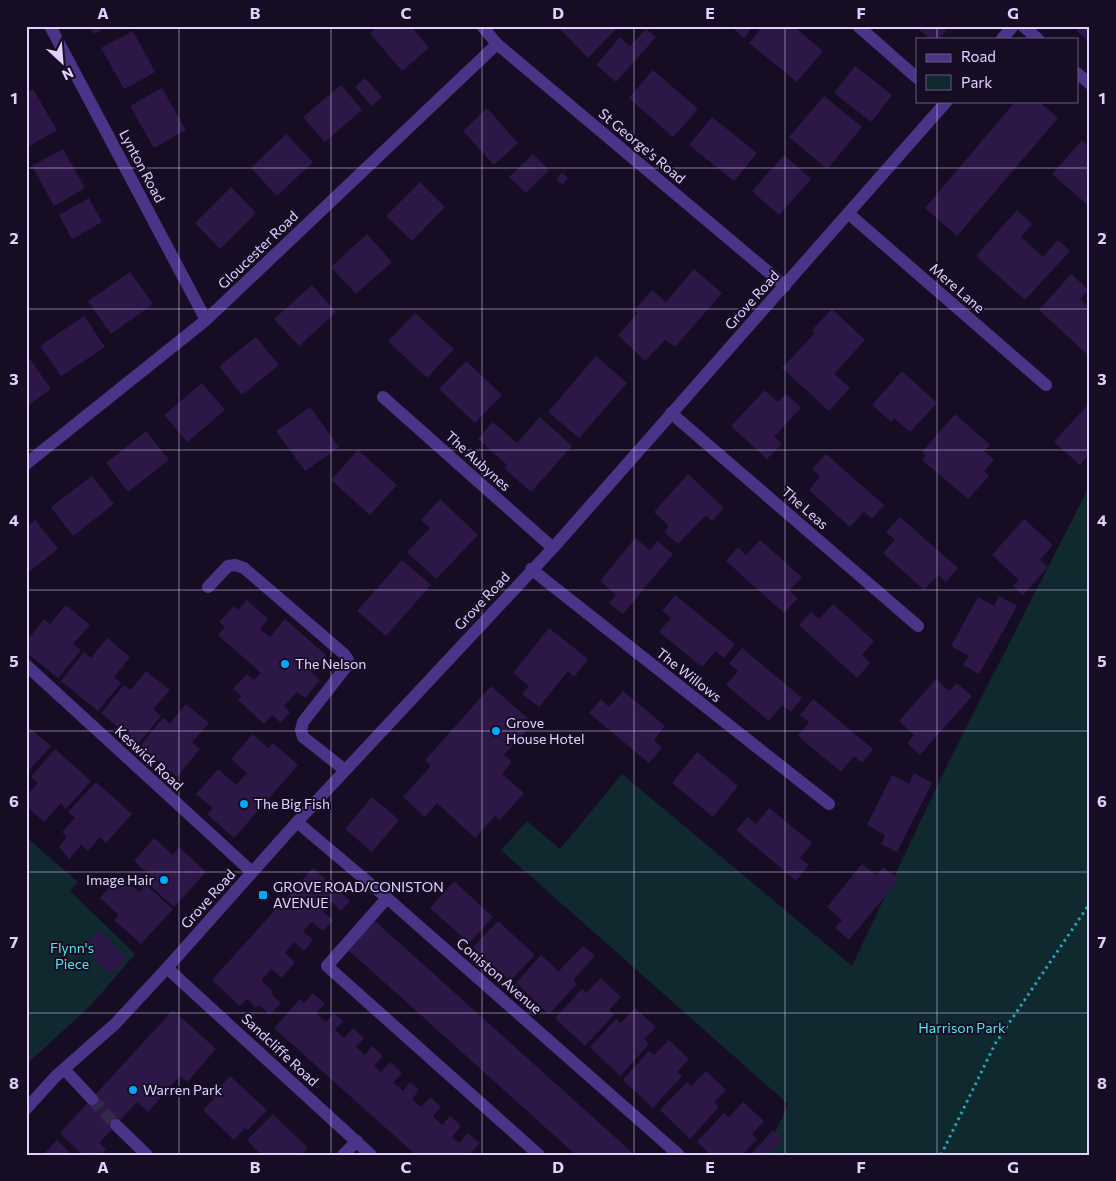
<svg xmlns="http://www.w3.org/2000/svg" width="1116" height="1181" font-family="Commissioner,sans-serif">
	<style>
		.green { fill: #0f292f }
		.building { fill: #2c1747 }
		.lines { fill: none; stroke-linecap: round; stroke-linejoin: round }
		.minor-tunnel { stroke: #342a46; stroke-width: 12; stroke-dasharray: 12 6; stroke-linecap: butt }
		.path { stroke: #25a5be; stroke-width: 3; stroke-dasharray: 2.5 4; stroke-linecap: butt }
		.minor { stroke: #4a3488; stroke-width: 12 }
		.grid { fill: none; stroke: #e0d1ff; stroke-width: 1; stroke-opacity: 0.55 }
		.poi-dot { fill: #00a9fc; stroke: #160d25; stroke-width: 2 }
		.labels { text-anchor: middle; stroke-width: 4; stroke-linejoin: round; paint-order: stroke }
		.street-label { font-size: 14px; fill: #e0d1ff; stroke: #160d25 }
		.poi-label { font-size: 14px; fill: #e0d1ff; stroke: #160d25; text-anchor: start }
		.park-label { font-size: 14px; fill: #53e8e5; stroke: #160d25 }
		.neatline { fill: none; stroke: #e0d1ff; stroke-width: 2 }
		.grid-label { font-size: 16px; text-anchor: middle; font-weight: bold; fill: #e0d1ff }
	</style>
	<rect width="100%" height="100%" fill="#160d25"/>
	<path class="green" d="M1090 485V1155H765L788 1104 501 850 527 821 560 849 622 774 852 966 949 761Z
		M26 837 78 882 70 891 135 954 91 1005 26 1065Z"/>
	<path class="building" d="M90 26H107L94 34Z
		M378 26H411L429 48 402 71 370 33Z
		M557 26H614L616 29 588 58Z
		M730 26H753L744 38Z
		M763 26H793L823 51 797 82 749 43Z
		M915 26H950L939 39H930Z
		M1081 26H1090V43L1077 31Z
		M646 29 656 37 616 82 596 65 620 37 630 46Z
		M133 31 155 72 124 89 101 48Z
		M855 66 892 95 871 122 834 93Z
		M653 70 698 109 673 137 629 98Z
		M365 78 382 97 372 106 355 87Z
		M341 85 362 110 325 142 303 117Z
		M162 88 186 130 154 148 130 106Z
		M33 89 57 130 26 148V93Z
		M824 96 862 127 827 169 789 137Z
		M1016 101H1038L1058 118 957 236 925 208Z
		M487 108 518 143 494 165 463 131Z
		M712 117 757 153 734 181 689 145Z
		M286 134 313 162 277 196 251 168Z
		M1082 140 1090 147V207L1052 174Z
		M63 149 85 188 54 206 32 166Z
		M533 154 549 170 526 193 509 177Z
		M784 155 811 179 779 215 752 191Z
		M562 172 568 178 562 185 556 179Z
		M420 182 445 207 412 241 386 216Z
		M231 187 256 213 220 249 195 223Z
		M89 198 102 222 72 239 59 215Z
		M1017 210 1032 224 1021 237 1043 257 1058 240 1070 251 1025 300 976 256Z
		M367 234 392 262 356 294 331 267Z
		M694 269 722 293 675 347 665 340 645 361 618 335 638 313 634 311 652 290 666 302Z
		M130 272 153 304 111 334 88 301Z
		M1071 274 1089 290 1080 299 1090 308V357L1039 310Z
		M312 285 336 312 299 346 274 319Z
		M832 309 865 340 834 374 850 388 829 411 782 368 815 333 812 330Z
		M415 313 454 349 427 378 388 341Z
		M84 316 105 347 61 376 40 346Z
		M256 337 279 365 242 395 219 366Z
		M596 356 627 383 579 438 548 412Z
		M29 358 51 389 26 407V360Z
		M466 361 502 395 475 423 439 389Z
		M902 371 937 403 910 432 894 418 891 422 872 405Z
		M202 383 225 410 187 442 164 415Z
		M765 390 778 402 786 394 801 408 774 437 782 444 767 459 731 426Z
		M1090 402V454L1080 465 1054 442Z
		M310 407 339 447 305 471 276 431Z
		M955 414 990 445 984 451 994 460 984 471 989 476 968 499 922 460 926 455 922 452Z
		M540 417 572 446 531 492 504 468 507 465 478 439 493 422 517 443Z
		M146 431 169 460 128 492 106 463Z
		M358 450 397 485 370 515 331 480Z
		M826 454 884 505 872 519 864 512 850 527 809 490 820 476 812 469Z
		M688 474 724 508 712 521 706 515 678 544 664 532 669 526 654 512Z
		M92 476 114 504 73 536 51 507Z
		M440 499 478 535 436 579 407 552 430 528 421 520Z
		M900 517 958 568 946 582 938 575 924 590 883 553 895 540 886 532Z
		M1024 519 1053 545 1040 560 1048 567 1023 595 1013 586 1019 580 992 555Z
		M35 520 58 549 26 574V528Z
		M635 538 650 550 657 541 673 554 623 614 609 603 616 595 600 581Z
		M760 540 802 577 789 591 798 598 784 613 726 561 738 547 746 555Z
		M402 560 431 585 386 636 357 611Z
		M675 595 735 644 724 658 716 651 702 667 659 632 671 618 662 611Z
		M999 596 1017 606 979 674 963 665 969 656 951 646 978 597 994 606Z
		M247 600 268 619 260 629 270 637 285 619 326 655 311 672 320 680 305 698 297 692 284 706 290 712 281 723 272 715 264 724 238 700 241 696 233 689 247 674 254 680 261 673 218 635 225 627 219 622 234 606 238 610Z
		M833 604 874 641 862 655 870 663 857 678 799 625 811 612 819 619Z
		M66 605 90 625 73 644 81 650 58 678 26 652V642L44 619 50 624Z
		M549 628 588 659 574 677 568 671 539 707 522 694 529 686 513 673Z
		M107 638 130 657 114 677 121 683 98 711 61 681 84 652 91 658Z
		M742 648 802 698 791 712 782 705 769 721 726 685 738 671 729 664Z
		M146 671 170 690 153 709 161 716 138 744 101 713 124 685 131 690Z
		M936 679 949 691 957 683 972 696 920 755 907 743 914 735 899 721Z
		M491 686 533 723 504 755 512 762 502 774 524 793 500 820 495 816 475 838 437 803 425 817 403 797 431 766 425 760Z
		M623 691 665 726 654 740 662 748 649 763 589 713 601 699 609 707Z
		M813 699 873 749 862 763 854 756 841 772 798 736 809 722 800 715Z
		M186 704 209 723 192 742 200 749 177 777 140 746 163 718 170 723Z
		M26 725 51 746 26 774Z
		M253 734 268 748 273 743 298 765 234 838 207 814 213 808 196 794 218 769 236 785 247 773 231 759Z
		M55 749 91 781 66 809 61 803 44 822 26 806V796L38 783 31 777Z
		M697 752 738 786 713 817 672 783Z
		M914 773 932 783 897 852 881 844 885 835 867 825 892 775 909 784Z
		M96 782 132 814 106 843 100 837 88 851 81 845 69 859 59 847 67 837 62 832 75 818 68 812Z
		M372 797 399 820 372 852 345 829Z
		M769 808 812 843 800 858 809 865 796 881 736 830 748 817 756 824Z
		M154 838 173 855 179 847 206 872 174 907 147 883 152 877 134 861Z
		M862 864 876 875 883 867 899 879 849 940 835 928 842 920 827 907Z
		M313 868 350 901 341 911 332 902 323 912 333 920 323 931 312 922 303 931 313 940 304 951 294 942 285 953 295 962 282 978 271 969 261 980 273 992 271 994 281 1003 270 1015 259 1005 256 1008 247 999 240 1006 212 980Z
		M120 876 139 892 146 885 173 909 141 944 114 920 119 915 100 898Z
		M454 881 493 917 469 943 430 908Z
		M375 921 635 1155H576L403 999 348 950Z
		M498 921 535 955 510 981 473 947Z
		M100 930 127 958 111 975 83 948Z
		M583 946 595 956 573 980 577 984 549 1014 516 983 541 955 559 971Z
		M601 978 621 997 609 1010 614 1015 585 1046 555 1018 582 989 586 993Z
		M313 993 325 1004 316 1013 326 1022 334 1013 343 1021 335 1030 344 1038 353 1028 364 1038 356 1047 365 1055 372 1046 383 1056 374 1066 377 1068 381 1072 390 1062 402 1073 393 1083 398 1086 403 1091 410 1082 419 1090 412 1099 421 1107 430 1097 441 1107 433 1116 442 1125 450 1116 461 1126 452 1137 454 1139 459 1143 468 1133 480 1143 471 1153 473 1155H416L274 1028 300 999 304 1003Z
		M635 1008 656 1027 644 1039 649 1044 620 1076 590 1047 616 1019 621 1023Z
		M173 1010 216 1049 187 1082 180 1076 148 1112 137 1102 99 1143 106 1149 101 1155H83L60 1133Z
		M669 1040 689 1059 677 1072 682 1076 653 1108 623 1080 649 1051 654 1055Z
		M706 1071 726 1090 714 1102 719 1107 690 1139 660 1110 687 1082 691 1086Z
		M230 1076 267 1110 248 1130 245 1128 234 1140 203 1110 214 1099 211 1096Z
		M743 1102 764 1121 752 1134 757 1139 742 1155H711L697 1142 724 1113 729 1117Z
		M273 1114 308 1148 301 1155H261L247 1140Z
		M773 1130 783 1140 771 1152 774 1155H750Z
		M57 1140 72 1155H43Z"/>
	<g class="lines">
		<path class="minor-tunnel" d="M92 1099 116 1125"/>
		<path class="path" d="M941 1155 995 1044 1090 903"/>
		<path class="minor" d="M50 26 206 320
			M482 26 497 44 785 286
			M858 26 917 78
			M1023 26 1038 39
			M1002 39 1013 26
			M1077 73 1090 84
			M849 214 1046 385
			M383 397 553 548
			M671 413 918 626
			M26 464 206 320 497 44
			M531 569 829 804
			M208 587 228 566 235 565 244 568 344 654 348 660 346 667 303 722 301 730 303 737 345 770
			M26 665 252 872
			M297 822 387 898 679 1155
			M387 898 327 966 539 1155
			M167 968 371 1155
			M64 1069 92 1099
			M26 1109 56 1076 115 1024 167 968 297 822 553 548 947 101
			M116 1125 147 1155
			M343 1155 357 1141"/>
	</g>
	<path class="grid" d="M179 26V1155M331 26V1155M482 26V1155M634 26V1155M785 26V1155M937 26V39M937 101V1155M26 168H1090M26 309H1090M26 450H1090M26 590H1090M26 731H1090M26 872H1090M26 1013H1090"/>
	<g class="poi-dot">
		<circle cx="285" cy="664" r="5"/>
		<circle cx="496" cy="731" r="5"/>
		<circle cx="244" cy="804" r="5"/>
		<circle cx="164" cy="880" r="5"/>
		<rect x="258" y="890" width="10" height="10" rx="2.5"/>
		<circle cx="133" cy="1090" r="5"/>
	</g>
	<g class="labels">
		<g class="street-label">
			<text transform="translate(642 146) rotate(40)" y="5">St George's Road</text>
			<text transform="translate(142 166) rotate(62)" y="5">Lynton Road</text>
			<text transform="translate(258 250) rotate(-44)" y="5">Gloucester Road</text>
			<text transform="translate(957 288) rotate(41)" y="5">Mere Lane</text>
			<text transform="translate(752 300) rotate(-48)" y="5">Grove Road</text>
			<text transform="translate(478 461) rotate(42)" y="5">The Aubynes</text>
			<text transform="translate(805 508) rotate(41)" y="5">The Leas</text>
			<text transform="translate(482 601) rotate(-47)" y="5">Grove Road</text>
			<text transform="translate(689 675) rotate(38)" y="5">The Willows</text>
			<text transform="translate(149 758) rotate(43)" y="5">Keswick Road</text>
			<text transform="translate(208 899) rotate(-48)" y="5">Grove Road</text>
			<text transform="translate(499 976) rotate(41)" y="5">Coniston Avenue</text>
			<text transform="translate(280 1050) rotate(43)" y="5">Sandcliffe Road</text>
		</g>
		<g class="poi-label">
			<text x="295" y="669">The Nelson</text>
			<text x="506" y="728">Grove<tspan x="506" dy="16">House Hotel</tspan></text>
			<text x="254" y="809">The Big Fish</text>
			<text x="154" y="885" text-anchor="end">Image Hair</text>
			<text x="273" y="892">GROVE ROAD/CONISTON<tspan x="273" dy="16">AVENUE</tspan></text>
			<text x="143" y="1095">Warren Park</text>
		</g>
		<g class="park-label">
			<text x="72" y="953">Flynn's<tspan x="72" dy="16">Piece</tspan></text>
			<text x="962" y="1033">Harrison Park</text>
		</g>
	</g>
	<rect width="1116" height="1181" fill="none" stroke="#160d25" stroke-width="55"/>
	<rect x="916" y="38" width="162" height="65" fill="#160d25" stroke="#675b7c"/>
	<rect x="926" y="54" width="25" height="8" fill="#4a3488" stroke="#675b7c"/>
	<text x="961" y="62" font-size="15" fill="#e0d1ff">Road</text>
	<rect x="926" y="75" width="25" height="15" fill="#0f292f" stroke="#675b7c"/>
	<text x="961" y="88" font-size="15" fill="#e0d1ff">Park</text>
	<g transform="translate(62 62) rotate(154)" stroke="#160d25" stroke-width="4" paint-order="stroke">
	<path d="M0-4L9 19L0 12L-9 19Z" fill="#e0d1ff"/>
	<text y="-8" font-size="14" font-weight="bold" text-anchor="middle" fill="#e0d1ff">N</text>
	</g>
	<rect x="28" y="28" width="1060" height="1126" class="neatline"/>
	<g class="grid-label">
		<text x="103" y="19">A</text>
		<text x="255" y="19">B</text>
		<text x="406" y="19">C</text>
		<text x="558" y="19">D</text>
		<text x="710" y="19">E</text>
		<text x="861" y="19">F</text>
		<text x="1013" y="19">G</text>
		<text x="14" y="104">1</text>
		<text x="1102" y="104">1</text>
		<text x="14" y="244">2</text>
		<text x="1102" y="244">2</text>
		<text x="14" y="385">3</text>
		<text x="1102" y="385">3</text>
		<text x="14" y="526">4</text>
		<text x="1102" y="526">4</text>
		<text x="14" y="667">5</text>
		<text x="1102" y="667">5</text>
		<text x="14" y="807">6</text>
		<text x="1102" y="807">6</text>
		<text x="14" y="948">7</text>
		<text x="1102" y="948">7</text>
		<text x="14" y="1089">8</text>
		<text x="1102" y="1089">8</text>
		<text x="103" y="1173">A</text>
		<text x="255" y="1173">B</text>
		<text x="406" y="1173">C</text>
		<text x="558" y="1173">D</text>
		<text x="710" y="1173">E</text>
		<text x="861" y="1173">F</text>
		<text x="1013" y="1173">G</text>
	</g>
</svg>
